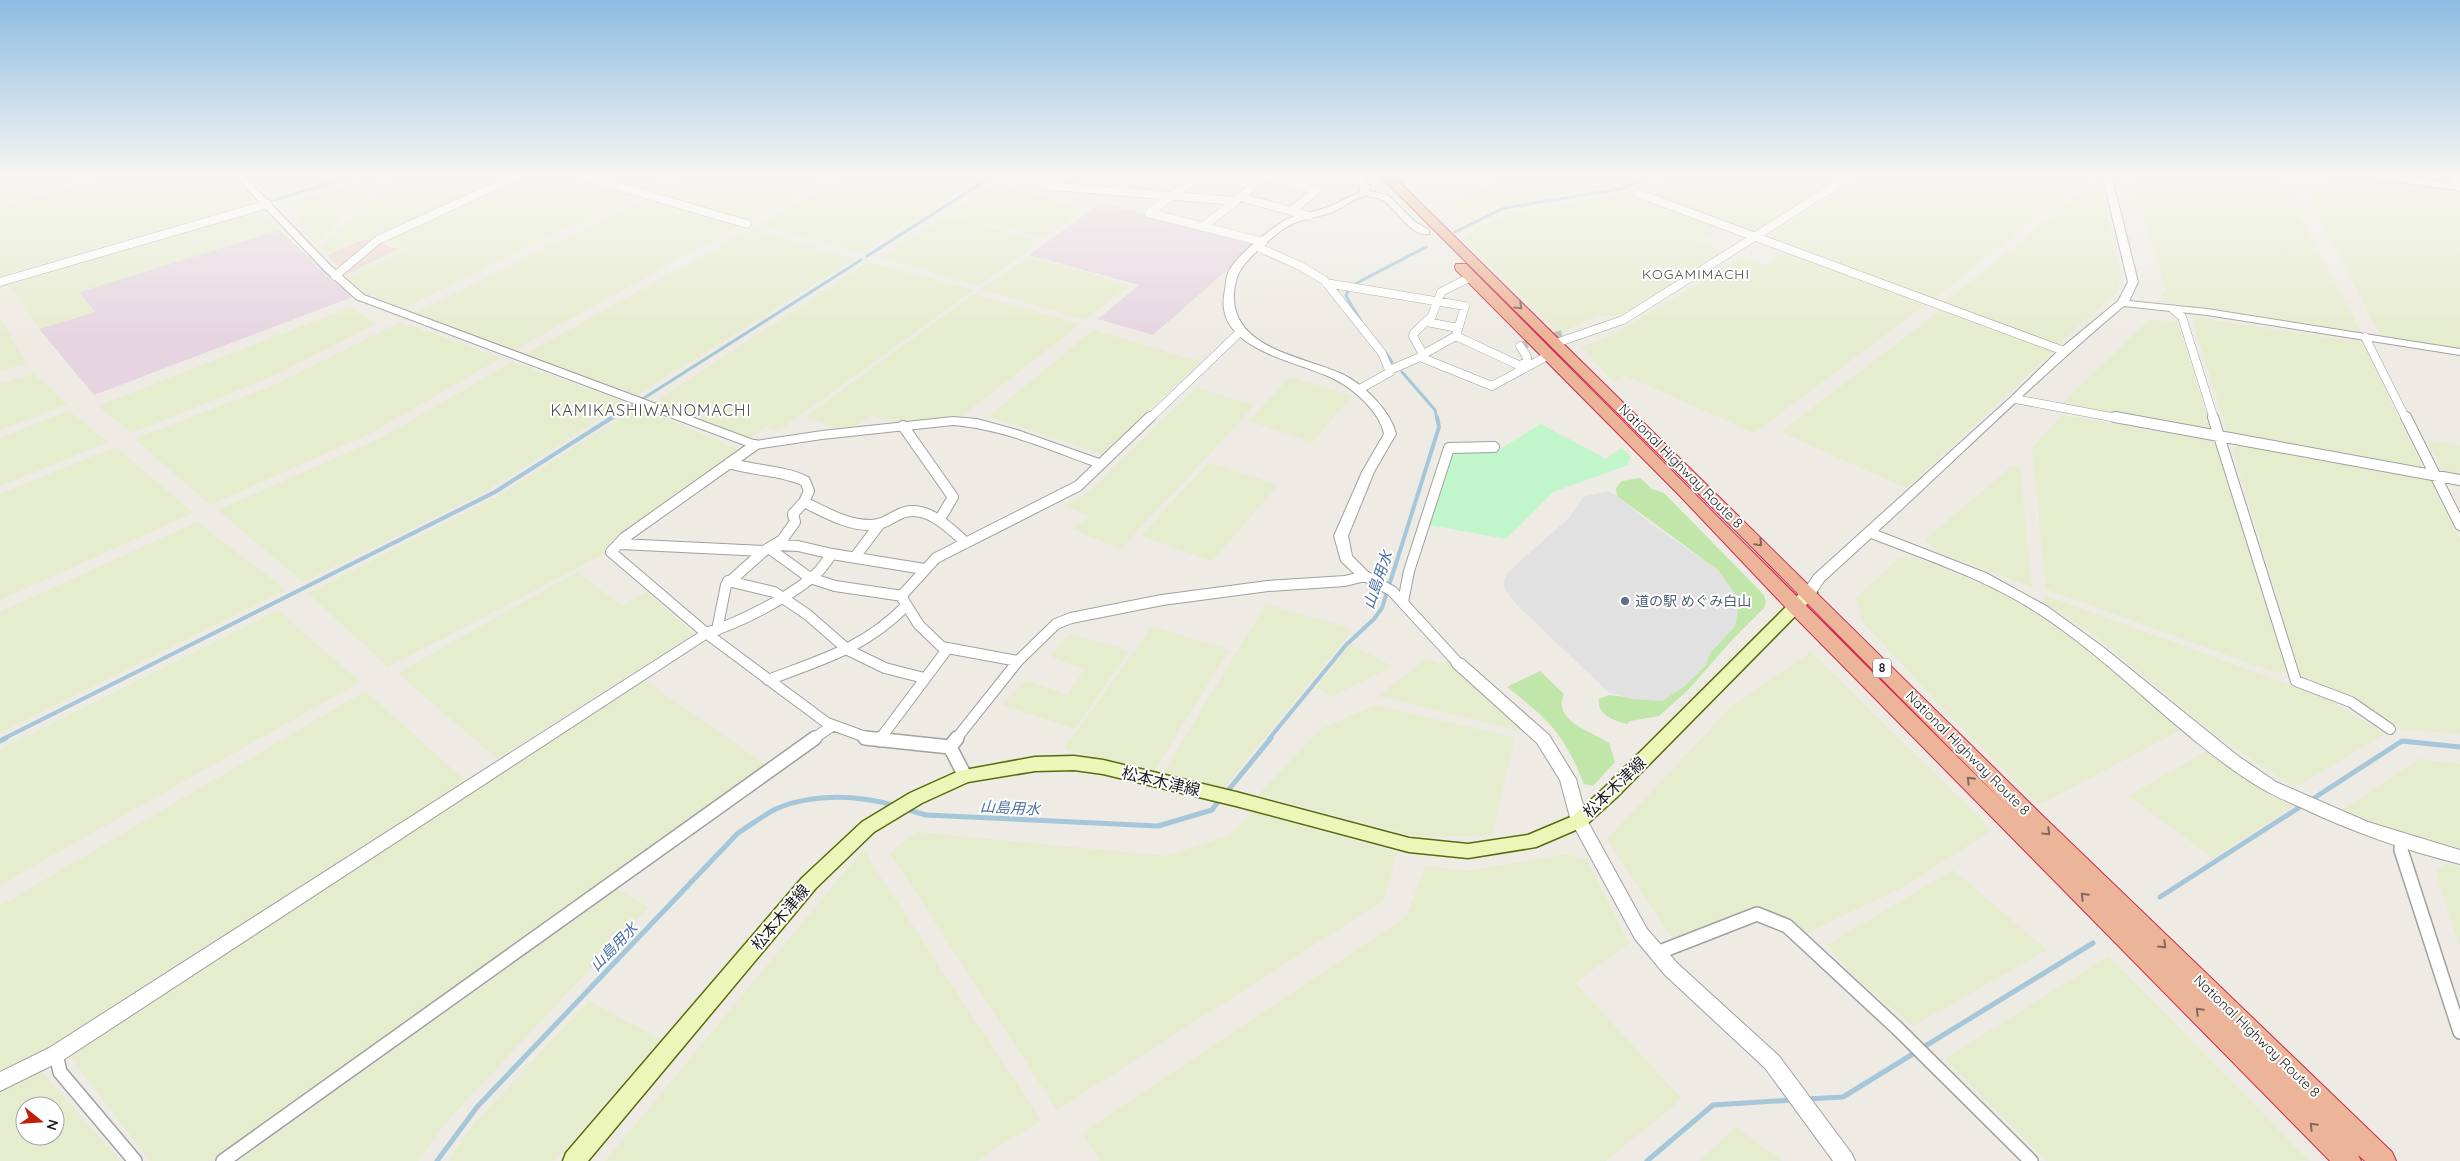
<svg xmlns="http://www.w3.org/2000/svg" width="2460" height="1161" font-family="Quicksand,'Noto Sans JP',sans-serif">
	<style>
		.commercial { fill: #eed7d2 }
		.industrial { fill: #e6d5e1 }
		.farmland { fill: #e6ecce; fill-rule: evenodd }
		.grass { fill: #c0e6aa }
		.park { fill: #c1f6cb }
		.parking { fill: #e1e1e1 }
		.lines { fill: none; stroke-linecap: round; stroke-linejoin: round }
		.stream-far2 { stroke: #a5c7d9; stroke-width: 3 }
		.stream-far1 { stroke: #a5c7d9; stroke-width: 4 }
		.stream { stroke: #a5c7d9; stroke-width: 5 }
		.minor-tunnel { stroke: #c3c2bb; stroke-width: 8; stroke-dasharray: 8 4; stroke-linecap: butt }
		.minor-far2-casing { stroke: #a1a1a1; stroke-width: 9 }
		.minor-far1-casing { stroke: #a1a1a1; stroke-width: 12 }
		.minor-casing { stroke: #a1a1a1; stroke-width: 16 }
		.tertiary-casing { stroke: #a1a1a1; stroke-width: 2 }
		.secondary-casing { stroke: #576d0a; stroke-width: 3 }
		.trunk-casing { stroke: #cf2c50; stroke-width: 2 }
		.minor-far2 { stroke: #fff; stroke-width: 8 }
		.minor-far1 { stroke: #fff; stroke-width: 10 }
		.minor { stroke: #fff; stroke-width: 13 }
		.tertiary { fill: #fff; fill-rule: evenodd }
		.secondary { fill: #ebf6b8; fill-rule: evenodd }
		.trunk { fill: #ecb498; fill-rule: evenodd }
		.oneway { stroke: #84685a }
		.service-dot { fill: #5c6f8a; stroke: #fff; stroke-width: 2 }
		.labels { text-anchor: middle; stroke-width: 4; stroke-linejoin: round; paint-order: stroke }
		.shield { fill: #fff; stroke: #616161; stroke-width: 1 }
		.shield-label { font-size: 12px; font-weight: bold; fill: #1d1d1d }
		.far-quarter-label { font-size: 14px; letter-spacing: 1px; fill: #505050; stroke: #fff }
		.street-label { font-size: 14px; fill: #1d1d1d; stroke: #fff }
		.service-label { font-size: 14px; fill: #4e5e75; stroke: #fff; text-anchor: start }
		.water-label { font-size: 15px; font-style: italic; fill: #4e70a7; stroke: #fff }
		.quarter-label { font-size: 16px; letter-spacing: 1px; fill: #505050; stroke: #fff }
		.near-street-label { font-size: 16px; fill: #1d1d1d; stroke: #fff }
	</style>
	<rect width="100%" height="100%" fill="#edebe3"/>
	<path class="commercial" d="M365 239 398 249 347 274 327 255Z"/>
	<path class="industrial" d="M1101 203 1258 243 1153 335 1098 319 1139 285 1029 255Z
		M279 230 352 297 94 395 39 329 94 312 79 292Z"/>
	<path class="farmland" d="M0 174H102L0 202Z
		M118 174H226L256 201 0 276V206Z
		M245 174H349L271 198Z
		M399 174H513L370 238 365 237 326 254 323 247Z
		M527 174H562L633 195 405 308 362 292 346 278 407 248 384 240Z
		M586 174H674L641 191Z
		M692 174H831L746 221 653 194Z
		M852 174H988L861 253 759 225Z
		M1508 174H1642L1631 181 1493 207 1472 216 1457 205Z
		M1676 174H1846L1754 233 1646 194Z
		M1869 174H2089L2087 182 2070 191 1934 299 1766 238Z
		M2131 174H2278L2361 332 2158 301 2166 289Z
		M2339 174 2460 191V349L2388 337 2379 333 2311 201 2318 186Z
		M2385 174H2446L2455 184Z
		M374 178 375 183 316 244 288 208 297 200Z
		M2093 179 2100 181 2121 272 2117 293 2056 346 1943 304 2092 183Z
		M995 184 1084 209 1044 238 948 213Z
		M1629 192 1721 228 1699 241 1725 252 1621 316H1597L1559 333 1463 240 1474 229 1510 213Z
		M647 198 738 226 515 350 413 314Z
		M261 209 279 230 79 292 95 312 39 329 9 285Z
		M946 216 1041 241 979 286 881 257Z
		M750 229 855 259 637 395 524 355Z
		M1786 251 1926 304 1754 433 1625 375 1614 382 1581 347 1610 337 1741 257 1764 265Z
		M1030 256 1130 285 1085 320 981 289Z
		M868 262 974 290 778 431 766 427 749 439 655 402Z
		M974 294 1080 324 962 416 900 424 872 415 848 431 805 417Z
		M350 307 376 324 273 376 132 433 98 406Z
		M1941 310 2054 351 1906 488 1781 432Z
		M2195 317 2363 343 2424 470 2238 438 2228 432 2193 322Z
		M0 318 26 363 0 371Z
		M2149 320 2177 321 2212 430 2061 405Z
		M400 322 501 358 369 434 210 505 135 439 272 386Z
		M1093 330 1201 362 1102 454 989 416Z
		M512 362 626 402 485 492 303 582 218 510 381 438Z
		M34 374 67 404 0 430V384Z
		M1290 377 1352 396 1312 442 1249 421Z
		M1196 388 1255 405 1121 549 1072 529 1090 516 1063 506 1087 493Z
		M637 407 742 451 602 555 388 667 308 593 497 497Z
		M69 411 108 442 0 486V438Z
		M2062 415 2209 440 2217 444 2287 671 2274 672 2046 589 2032 448Z
		M2427 440 2460 446V477L2445 475Z
		M2239 445 2431 481 2460 539V734L2403 729 2354 698 2301 675 2232 448Z
		M116 447 193 513 0 600V494Z
		M1209 463 1278 485 1212 561 1140 536Z
		M2012 466 2020 468 2032 587 1938 552 1925 540Z
		M197 522 286 590 0 733V612Z
		M1914 558 1997 590 2084 645 2181 730 2039 805 1938 703 1863 622 1856 598 1898 559Z
		M577 572 622 606 646 592 694 634 497 759 398 673Z
		M2044 595 2328 699 2384 734 2294 788 2216 735 2097 637 2045 603Z
		M1266 604 1353 629 1223 789 1163 773Z
		M278 610 360 682 0 885V749Z
		M1152 626 1229 650 1154 771 1064 749Z
		M1070 634 1129 651 1075 729 1002 705 1027 680 1067 695 1084 670 1050 656Z
		M1350 644 1392 666 1332 697 1316 688Z
		M1811 652 1992 830 1905 886 1807 933 1763 906 1675 942 1607 839 1731 707Z
		M1426 659 1442 665 1448 659 1523 732 1378 696Z
		M643 679 766 765 213 1161H150L69 1055Z
		M365 691 467 782 84 1029 0 1071V906Z
		M1375 705 1515 738 1492 835 1419 837 1258 795 1321 729Z
		M2210 749 2270 794 2293 806 2213 858 2128 796Z
		M2419 759 2460 764V849L2402 835 2339 812Z
		M1253 812 1397 853 1384 900 1057 1110 890 853 916 832 1166 856 1230 835Z
		M863 850 1041 1120 977 1161H605Z
		M1566 854 1587 860 1629 943 1575 983 1682 1099 1606 1161H1100L1082 1133 1406 917 1426 866 1468 871Z
		M2445 863 2460 867V947L2436 873Z
		M1953 870 2047 950 1913 1026 1858 980 1827 945Z
		M618 889 648 907 450 1118 417 1161H239Z
		M2109 956 2309 1161H2047L1945 1059Z
		M589 1001 660 1039 555 1161H448L476 1121Z
		M41 1071 121 1161H0V1091ZM25 1106H55V1136H25Z
		M1736 1127 1782 1161H1699Z"/>
	<path class="grass" d="M1640 478 1652 489 1664 493 1764 595 1766 602 1764 608 1731 641 1689 689 1659 716 1630 721 1627 724C1614 721 1596 714 1599 699L1609 695 1662 701 1706 665 1710 653 1735 626 1718 570 1617 496 1616 488 1622 481Z
		M1540 671 1564 694C1552 721 1591 731 1609 743L1615 762 1593 786 1584 784C1564 734 1548 719 1507 687Z"/>
	<path class="park" d="M1541 424 1606 459 1621 448 1630 456 1628 465 1553 492 1506 539 1429 525 1451 453 1500 449Z"/>
	<path class="parking" d="M1608 491 1617 496 1651 524 1718 570 1736 595 1738 611 1735 626 1710 653 1706 665 1685 686 1662 701 1633 699 1608 692 1518 606 1505 590 1504 581 1508 572 1569 518 1583 497Z"/>
	<g class="lines">
		<path class="stream-far2" d="M274 200 360 174
			M1455 232 1504 208 1620 189 1655 174
			M867 256 996 174
			M1353 285 1426 247
			M1348 290 1346 296 1362 323
			M1385 352 1392 362
			M1402 372 1435 410 1437 419
			M611 419 861 260"/>
		<path class="stream-far1" d="M3 739 495 492 613 417
			M1269 739 1346 645 1374 619 1382 608 1439 427 1437 417"/>
		<path class="stream" d="M0 741 6 738
			M1226 793 1271 738
			M2311 800 2402 741 2460 747
			M905 809 926 815 1158 826 1212 810 1221 798
			M2160 897 2303 805
			M1922 1048 2093 943
			M1806 1099 1843 1097 1916 1052
			M437 1161 477 1107 738 833C751 825 763 815 778 808 813 793 860 795 896 806
			M1647 1161 1713 1105 1792 1100"/>
		<path class="minor-tunnel" d="M1520 346 1562 334"/>
		<defs>
			<path id="minor-far2" d="M575 174 747 224
				M1009 174 1051 186 1236 201 1268 174
				M1201 174 1149 213 1263 242
				M1208 174 1253 185
				M2450 174 2460 187
				M1265 177 1317 190 1291 211 1309 216
				M1051 186 1069 174
				M1113 191 1138 174
				M1637 193 2064 351
				M1240 197 1291 211
				M1202 227 1236 201
				M1258 247 1302 267 1324 280 1382 353 1390 372 1358 390
				M335 276 378 240 521 174
				M0 282 268 204
				M1326 283 1465 306 1456 336 1525 368
				M2174 310 2182 317 2214 419
				M1427 322 1458 328
				M2365 337 2406 419
				M1556 343 1623 320 1854 174
				M1520 346 1527 357V362L1520 365
				M1422 355 1456 336
				M1420 357 1423 354 1413 336 1414 333 1432 316 1441 292 1471 277
				M1390 370 1420 357 1492 386 1549 355
				M2015 399 2122 419
				M1149 419 1240 332"/>
			<path id="minor-far1" d="M2115 417 2460 480
				M2213 417 2296 681 2351 702 2390 729
				M2406 417 2460 525
				M903 426 953 497 940 519
				M755 445 624 538 611 552 706 633 827 723 871 739
				M729 463C754 471 782 470 805 481L809 491 804 502C825 512 846 525 870 525 884 525 890 518 902 513 926 504 950 528 966 543
				M620 544 764 551 782 540 795 522 793 514 804 502
				M777 545 798 546 832 554 924 569
				M770 549 810 578 835 586 903 596
				M855 557 879 525
				M728 581 774 592 808 615 848 650 885 668 924 678
				M1403 602 1409 571 1449 448 1494 447
				M717 630 726 585 764 551
				M706 633C738 624 794 595 818 572 823 567 827 560 832 554
				M1018 661 942 647 919 625 902 598 904 593 936 558 1078 486 1150 417
				M768 680C823 659 863 649 906 606
				M813 739 832 726
				M880 739 948 648
				M956 739 1018 661 1056 624 1071 618 1162 600 1268 586 1345 581 1365 576 1392 591 1458 663"/>
			<path id="minor" d="M865 738 950 747
				M880 740 881 738
				M950 747 957 738
				M950 747 965 776
				M2402 843 2401 850 2460 1032
				M1657 953 1757 914 1787 926 1897 1028 2031 1161
				M56 1054 60 1072 135 1161
				M223 1161 815 738"/>
			<path id="tertiary" d="M233 174H242L331 266 364 295 756 441 822 431 953 417 977 419 1017 430 1105 461 1107 464 1101 468 1097 467C1050 450 1003 429 953 425L822 439 755 449 356 299 324 270Z
				M1352 174H1361L1370 187 1369 191 1388 195 1414 221 1429 230V234C1411 238 1396 207 1382 200 1379 198 1371 197 1368 196 1357 196 1343 207 1333 212 1320 217 1303 218 1290 225 1277 232 1247 258 1240 271 1236 277 1233 293 1234 300 1237 350 1306 357 1342 374 1363 384 1391 411 1396 434L1374 472 1348 536 1352 556 1372 576 1365 580 1360 579 1341 561 1334 536 1362 472 1384 434C1380 412 1354 389 1334 379 1297 360 1211 350 1225 290 1226 284 1226 277 1229 271 1236 256 1268 231 1282 222 1294 214 1312 213 1325 208 1337 204 1348 197 1360 192V187Z
				M2102 174H2111L2138 282 2129 301 2207 309 2460 349V355L2207 315 2124 306C2039 377 1960 456 1878 531L1986 573 2048 607 2103 647 2238 756 2276 782 2368 822 2460 850V864C2405 850 2352 832 2300 807 2286 801 2272 795 2259 787 2179 738 2116 663 2036 612 1985 579 1927 560 1871 538L1824 581 1814 596 1809 598 1802 593 1814 575 2011 397 2060 349 2118 301 2128 282Z
				M2356 174H2382L2460 184V190L2360 177Z
				M706 628 713 633 711 636 63 1060 0 1091V1072L49 1048Z
				M1458 658 1463 659 1549 735 1576 779 1587 820 1647 929 1677 963 1779 1056 1852 1154 1855 1161H1833L1765 1068 1665 975 1635 939 1571 821 1560 780 1537 743 1453 667 1451 663 1453 659Z"/>
			<path id="secondary" d="M1809 588 1814 589 1817 593 1814 597 1617 797 1585 826 1536 847 1468 858 1409 852 1236 806 1103 774 1074 770 1035 771 968 782 922 803 874 832 816 888 588 1161H563L566 1153 802 878 862 822 910 793 959 771 1035 757 1074 756 1103 760 1236 792 1409 838 1468 844 1528 835 1573 816 1605 787 1804 589Z"/>
			<path id="trunk" d="M1378 174H1391L2045 818 2392 1152 2396 1161H2365L2358 1155 2361 1161H2330L1789 611 1680 496 1456 270 1455 267 1456 264H1466C1646 444 1824 625 2005 804L1751 546Z"/>
		</defs>
		<use href="#minor-far2" class="minor-far2-casing"/>
		<use href="#minor-far1" class="minor-far1-casing"/>
		<use href="#minor" class="minor-casing"/>
		<use href="#tertiary" class="tertiary-casing"/>
		<use href="#secondary" class="secondary-casing"/>
		<use href="#trunk" class="trunk-casing"/>
		<use href="#minor-far2" class="minor-far2"/>
		<use href="#minor-far1" class="minor-far1"/>
		<use href="#minor" class="minor"/>
		<use href="#tertiary" class="tertiary"/>
		<use href="#secondary" class="secondary"/>
		<use href="#trunk" class="trunk"/>
	</g>
	<defs><path id="oneway-chevron" d="M-2-3.5L2.5 0L-2 3.5" fill="none" stroke-width="1.6" stroke-linecap="round" stroke-linejoin="round" transform="scale(1.25)"/></defs>
	<g class="oneway">
		<use href="#oneway-chevron" transform="translate(1519 306) rotate(44)"/>
		<use href="#oneway-chevron" transform="translate(1759 543) rotate(45)"/>
		<use href="#oneway-chevron" transform="translate(1970 780) rotate(-135)"/>
		<use href="#oneway-chevron" transform="translate(2047 832) rotate(44)"/>
		<use href="#oneway-chevron" transform="translate(2084 896) rotate(-135)"/>
		<use href="#oneway-chevron" transform="translate(2163 945) rotate(44)"/>
		<use href="#oneway-chevron" transform="translate(2199 1011) rotate(-135)"/>
		<use href="#oneway-chevron" transform="translate(2313 1126) rotate(-135)"/>
	</g>
	<linearGradient id="sky" x2="0" y2="1"><stop stop-color="#8dbce2"/><stop offset="0.52" stop-color="#f7f6f2"/><stop offset="1" stop-color="#f7f6f2" stop-opacity="0"/></linearGradient>
	<rect width="2460" height="337" fill="url(#sky)"/>
	<circle class="service-dot" cx="1625" cy="601" r="5"/>
	<g class="labels">
		<rect class="shield" x="1873" y="658.5" width="18" height="19" rx="4"/>
		<g class="shield-label">
			<text x="1882" y="672">8</text>
		</g>
		<g class="far-quarter-label">
			<text x="1696" y="279">KOGAMIMACHI</text>
		</g>
		<g class="street-label">
			<text transform="translate(1681 466) rotate(45)" y="5">National Highway Route 8</text>
			<text transform="translate(1968 753) rotate(45)" y="5">National Highway Route 8</text>
			<text transform="translate(2257 1036) rotate(44)" y="5">National Highway Route 8</text>
		</g>
		<g class="service-label">
			<text x="1635" y="606">道の駅 めぐみ白山</text>
		</g>
		<g class="water-label">
			<text transform="translate(1378 580) rotate(-71)" y="5">山島用水</text>
			<text transform="translate(1010 808) rotate(3)" y="5">山島用水</text>
			<text transform="translate(614 947) rotate(-46)" y="5">山島用水</text>
		</g>
		<g class="quarter-label">
			<text x="651" y="416">KAMIKASHIWANOMACHI</text>
		</g>
		<g class="near-street-label">
			<text transform="translate(1161 781) rotate(13)" y="6">松本木津線</text>
			<text transform="translate(1614 787) rotate(-44)" y="6">松本木津線</text>
			<text transform="translate(780 917) rotate(-50)" y="6">松本木津線</text>
		</g>
	</g>
	<g transform="translate(40 1121) rotate(107)"><circle r="24" fill="#ffffff" stroke="#a5a5a5"/>
	<path d="M0-4L9 19L0 12L-9 19Z" fill="#c01f09"/>
	<text y="-8" font-size="14" font-weight="bold" text-anchor="middle" fill="#1d1d1d">N</text>
	</g>
</svg>
